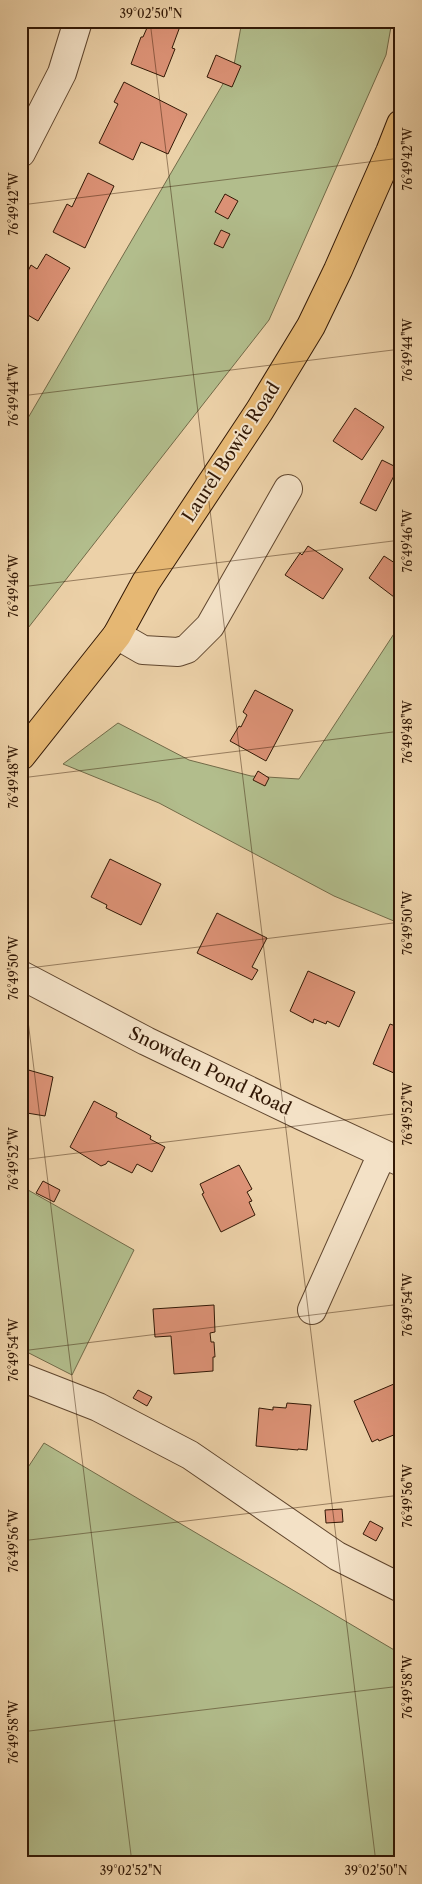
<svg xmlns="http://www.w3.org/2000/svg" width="422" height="1884" font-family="'Libre Caslon Text',serif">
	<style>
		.green { fill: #b2bd8c; stroke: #726a48 }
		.building { fill: #dc9276; stroke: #321805 }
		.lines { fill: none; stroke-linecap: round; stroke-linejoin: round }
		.minor-casing { stroke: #60462e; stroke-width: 30 }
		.major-casing { stroke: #321805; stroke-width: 30 }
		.minor { stroke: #f3e1c6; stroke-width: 28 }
		.major { stroke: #e6b874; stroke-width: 28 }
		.ticks { fill: none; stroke: #321805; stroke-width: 1; stroke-opacity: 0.45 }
		.labels { text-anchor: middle; stroke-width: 4; stroke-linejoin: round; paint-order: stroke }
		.street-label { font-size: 18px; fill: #321805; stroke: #f3e1c6 }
		.neatline { fill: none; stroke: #321805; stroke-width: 2 }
		.ticks-label { font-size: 12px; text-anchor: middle; fill: #321805 }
	</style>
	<rect width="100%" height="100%" fill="#ecd1a8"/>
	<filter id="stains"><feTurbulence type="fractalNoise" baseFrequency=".004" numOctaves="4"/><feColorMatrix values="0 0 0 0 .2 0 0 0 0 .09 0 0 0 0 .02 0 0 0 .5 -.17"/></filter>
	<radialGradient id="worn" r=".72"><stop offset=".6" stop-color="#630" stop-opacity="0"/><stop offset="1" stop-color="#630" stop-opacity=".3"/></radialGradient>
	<path class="green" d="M242 21H392L386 55 269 320 21 637V430L234 65Z
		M401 623V924L334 896 159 803 63 764 118 723 189 760 251 776 299 779Z
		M21 1186 134 1250 72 1375 21 1349Z
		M44 1443 401 1654V1863H21V1478Z"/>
	<path class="building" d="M150 21H182L172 48 175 49 164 77 131 64 141 37H143Z
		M216 55 241 66 232 87 207 77Z
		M124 82 187 114 168 154 141 142 133 160 99 143 118 104 114 102Z
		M88 173 114 186 85 248 53 232 67 204 72 207Z
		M225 194 238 201 228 219 215 212Z
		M221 230 230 234 223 248 214 244Z
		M46 254 70 268 38 321 21 311V281L26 270 28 271 31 265 37 269Z
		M355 408 384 427 362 460 333 441Z
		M382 460 398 468 376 511 360 503Z
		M308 546 343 569 323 599 285 575 300 553 302 555Z
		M384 556 401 567V588L394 597 369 578Z
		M255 690 293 710 266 761 230 741 239 726 241 727 247 715 243 712Z
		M258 771 269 778 265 786 253 780Z
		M110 859 161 884 141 925 106 908 107 905 91 897Z
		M217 913 267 938 252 967 258 970 252 980 197 953Z
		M308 971 355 992 339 1027 327 1021 326 1024 314 1019 313 1023 290 1011Z
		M390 1024 401 1028V1076L373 1064Z
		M25 1069 53 1077 45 1116 21 1112V1073H24Z
		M94 1101 117 1113 116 1117 151 1136 150 1139 165 1147 152 1172 137 1164 132 1173 108 1161 106 1164 101 1166 70 1147Z
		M239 1165 252 1189 247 1192 252 1201 249 1202 255 1215 221 1232 202 1194 204 1193 200 1184Z
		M43 1181 60 1190 54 1202 36 1193Z
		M214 1305 215 1332 210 1333 211 1342H214L215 1357H213V1371L174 1374 171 1336 155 1337 153 1309Z
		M401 1381V1432L379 1441 378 1439 372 1442 354 1401Z
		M138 1390 152 1397 147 1406 133 1398Z
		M287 1403 311 1405 307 1450 298 1449V1450L256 1446 259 1408 273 1410V1407L286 1408Z
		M342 1509 343 1522 326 1523 325 1510Z
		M370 1521 383 1528 376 1541 363 1534Z"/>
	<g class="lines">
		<defs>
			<path id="minor" d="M21 153 62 73 78 21
				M117 635 143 650 178 652 187 649 210 626 288 489
				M21 975 146 1041 302 1116 401 1162
				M312 1310 382 1154
				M21 1377 98 1407 190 1455 337 1556 401 1588"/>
			<path id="major" d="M21 756 117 635 146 582 260 410 311 326 338 270 390 152 401 124"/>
		</defs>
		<use href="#minor" class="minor-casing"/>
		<use href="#major" class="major-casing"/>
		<use href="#minor" class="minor"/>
		<use href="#major" class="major"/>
	</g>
	<path class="ticks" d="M150 21 376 1863M395 21 401 67M21 205 401 158M21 396 401 349M21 587 401 540M21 778 401 731M21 964 132 1863M21 969 401 922M21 1160 401 1113M21 1351 401 1304M21 1541 401 1495M21 1732 401 1686"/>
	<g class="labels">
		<g class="street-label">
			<text transform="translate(231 452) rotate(-57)" y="6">Laurel Bowie Road</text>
			<text transform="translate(210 1071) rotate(26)" y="6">Snowden Pond Road</text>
		</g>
	</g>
	<rect width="422" height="1884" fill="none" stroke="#ecd1a8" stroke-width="55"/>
	<rect x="28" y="28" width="366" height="1828" class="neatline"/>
	<g class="ticks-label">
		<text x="151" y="18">39°02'50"N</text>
		<text transform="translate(408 159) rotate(-90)" y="4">76°49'42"W</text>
		<text transform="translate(14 204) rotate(-90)" y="4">76°49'42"W</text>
		<text transform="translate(408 350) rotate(-90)" y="4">76°49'44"W</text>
		<text transform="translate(14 395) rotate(-90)" y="4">76°49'44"W</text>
		<text transform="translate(408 541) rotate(-90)" y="4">76°49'46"W</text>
		<text transform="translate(14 586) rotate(-90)" y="4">76°49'46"W</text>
		<text transform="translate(408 732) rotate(-90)" y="4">76°49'48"W</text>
		<text transform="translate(14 777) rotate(-90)" y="4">76°49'48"W</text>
		<text transform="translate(408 923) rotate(-90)" y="4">76°49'50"W</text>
		<text transform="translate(14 968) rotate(-90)" y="4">76°49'50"W</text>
		<text transform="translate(408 1114) rotate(-90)" y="4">76°49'52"W</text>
		<text transform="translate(14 1159) rotate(-90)" y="4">76°49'52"W</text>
		<text transform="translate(408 1305) rotate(-90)" y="4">76°49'54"W</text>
		<text transform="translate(14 1350) rotate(-90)" y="4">76°49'54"W</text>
		<text transform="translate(408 1496) rotate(-90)" y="4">76°49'56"W</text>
		<text transform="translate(14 1541) rotate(-90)" y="4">76°49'56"W</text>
		<text transform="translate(408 1687) rotate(-90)" y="4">76°49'58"W</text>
		<text transform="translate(14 1732) rotate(-90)" y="4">76°49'58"W</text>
		<text x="131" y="1875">39°02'52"N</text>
		<text x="376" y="1875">39°02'50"N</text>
	</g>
	<rect width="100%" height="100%" filter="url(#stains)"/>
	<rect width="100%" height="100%" fill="url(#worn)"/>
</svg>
